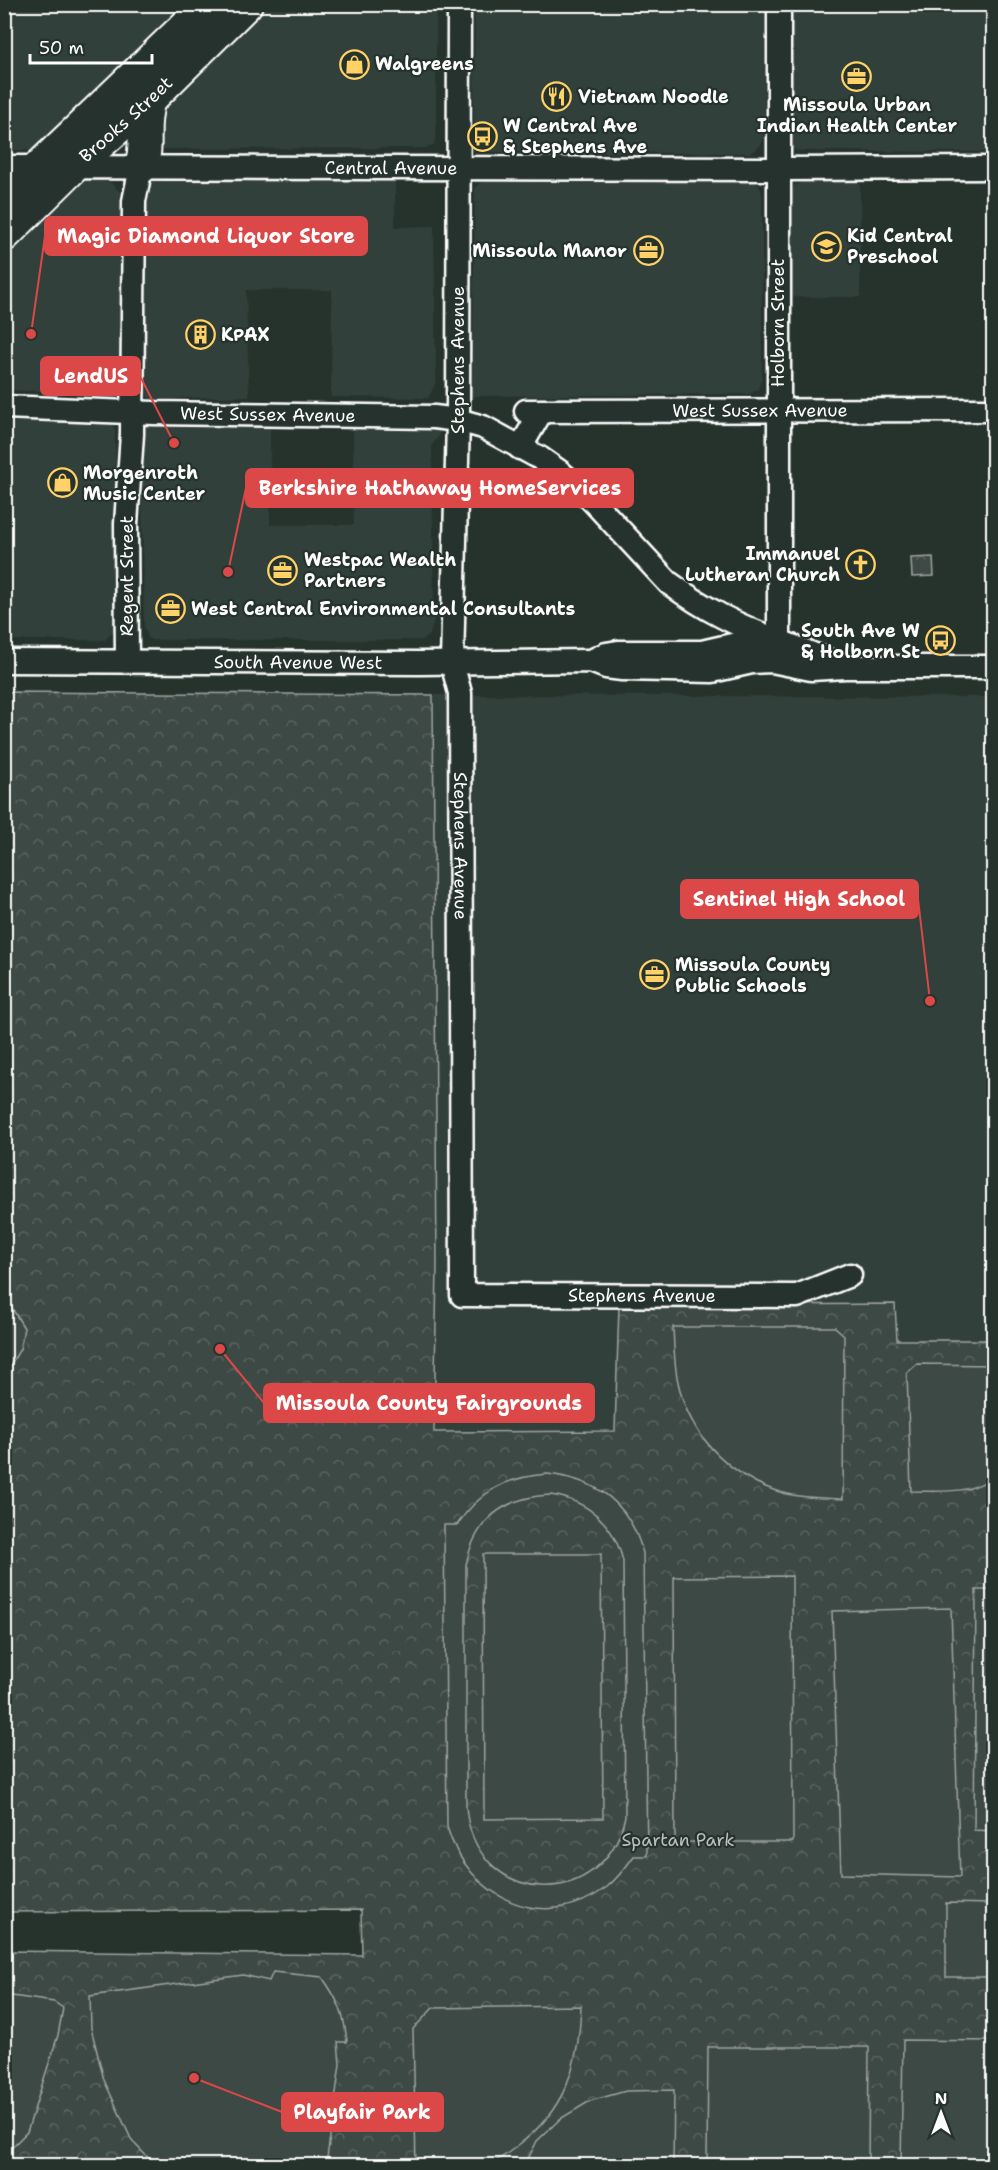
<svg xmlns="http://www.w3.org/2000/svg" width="998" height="2170" font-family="'Shantell Sans',sans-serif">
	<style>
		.built { fill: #333f3a }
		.park { fill: url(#park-crowns); stroke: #9ea4a2; stroke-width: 1.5 }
		.pitch { fill: #3e4944; stroke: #9ea4a2; stroke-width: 1.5; fill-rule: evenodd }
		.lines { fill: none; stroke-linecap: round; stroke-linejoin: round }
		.minor-casing { stroke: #fff; stroke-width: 27 }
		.highway-casing { stroke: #fff; stroke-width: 36 }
		.minor { stroke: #26332d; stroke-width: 22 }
		.highway { stroke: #26332d; stroke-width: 32 }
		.labels { text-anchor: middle; stroke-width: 4.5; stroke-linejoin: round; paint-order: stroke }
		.poi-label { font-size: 18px; font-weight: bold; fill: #fff; stroke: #26332d; text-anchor: start }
		.street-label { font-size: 18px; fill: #fff; stroke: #26332d }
		.park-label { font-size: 18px; fill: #bbbfbe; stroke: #26332d }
		.leader { fill: none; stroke: #dc4848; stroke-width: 2 }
		.callout-dot { fill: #dc4848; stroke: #26332d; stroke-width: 2 }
		.callout { fill: #dc4848; stroke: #dc4848; stroke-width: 2 }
		.callout-label { font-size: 20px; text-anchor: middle; font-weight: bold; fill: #fff }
	</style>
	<defs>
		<pattern id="park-crowns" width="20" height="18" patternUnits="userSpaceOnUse" patternTransform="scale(1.5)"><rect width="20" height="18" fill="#3e4944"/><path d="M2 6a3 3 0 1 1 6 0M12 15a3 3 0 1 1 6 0" fill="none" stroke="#5b6460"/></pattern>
	</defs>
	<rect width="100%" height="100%" fill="#26332d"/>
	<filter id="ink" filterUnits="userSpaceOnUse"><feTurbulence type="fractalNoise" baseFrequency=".0167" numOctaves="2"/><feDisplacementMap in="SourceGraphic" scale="12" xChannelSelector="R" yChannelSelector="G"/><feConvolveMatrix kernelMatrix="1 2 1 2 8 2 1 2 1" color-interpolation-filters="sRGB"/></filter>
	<g filter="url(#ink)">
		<path class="built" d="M5 5H190L36 150H5Z
			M257 5H436V135L434 145 426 148 162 149 154 147V105Z
			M475 5H765L764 138 760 146 750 153 491 152 477 145 474 138Z
			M787 5H993V152L802 151 795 150 790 145Z
			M395 176V227L434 226 436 381 433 389 428 398 331 397 332 290H246L249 396 150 399 143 391 141 186 147 178Z
			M75 178 101 179 111 183 120 192 123 384 115 398H108L74 392 5 390V245Z
			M492 179 750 180 759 185 762 194V377L758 389 750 394 472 396 475 188 480 182Z
			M805 181H860V297H792L791 195 794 186Z
			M5 422H103L112 424 115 429 117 627 105 640H5Z
			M270 423V525H354L353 423 439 427V436L432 445 434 620 430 635 422 640H153L148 638 144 625 141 429 147 424Z
			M433 695 993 697V1340H897L895 1304 619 1306 615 1431 434 1432 437 1267Z"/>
		<path class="park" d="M933 557 934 576 912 577 911 558Z
			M5 692 433 695 437 1267 434 1432 615 1431 619 1306 895 1304 897 1340H993V2165L5 2166V1951L362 1955 361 1910 5 1912Z"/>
		<path class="pitch" d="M4 1295 24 1328 20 1349 5 1374Z
			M673 1327H835L844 1335 843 1499C826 1498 809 1498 792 1495 737 1484 689 1438 678 1382 674 1364 674 1345 673 1327Z
			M917 1364 993 1365V1476C973 1495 938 1491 911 1491L907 1373Z
			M547 1474C598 1480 629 1502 643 1553L647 1856H634C626 1867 618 1878 607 1887 544 1935 468 1898 447 1827L444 1525H457C480 1491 506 1477 547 1474ZM551 1495C589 1501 614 1524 623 1561L625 1816C605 1915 473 1907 466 1806V1565C475 1519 505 1497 551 1495Z
			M483 1554H601L603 1818 484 1819Z
			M792 1576 793 1842H675L674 1577Z
			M976 1590H993V1831L974 1830Z
			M951 1608 960 1877 841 1874 832 1611Z
			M946 1903 993 1904V1977H946Z
			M273 1972 322 1977C339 2001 344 2013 347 2042H338L340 2064 326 2165H155L132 2141 104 2080 91 2028 90 1996 243 1975 269 1981Z
			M5 1995 54 2002 63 2008 58 2035 27 2132 5 2154Z
			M581 2006C579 2065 566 2110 517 2146 510 2151 502 2159 494 2161 470 2170 441 2166 416 2165L413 2029 433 2008Z
			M903 2040 993 2041V2165H901Z
			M708 2047H869L868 2165H707Z
			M674 2090 673 2165H525L537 2141 560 2119 590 2101 626 2091Z"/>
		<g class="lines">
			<defs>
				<g id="minor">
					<path id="s1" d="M459 4 458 420 452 663 460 693 462 1295 797 1296 850 1275"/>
					<path d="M779 4V641"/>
					<path id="s2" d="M4 167 778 169 994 168"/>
					<path id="s3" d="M4 407 154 413 434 417 458 420 483 427 540 458 560 472 590 498 669 583C706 610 736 625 779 641"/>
					<path id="s4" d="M526 411 994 410"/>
					<path d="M520 448 541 412"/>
					<path id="s5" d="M4 661 420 663 591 661 606 667 622 669 712 671 752 662 772 661 811 669 845 667H994"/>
					<path d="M127 661 126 524 132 434 134 201 141 167"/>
					<path d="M591 661 606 654 618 652H702L754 640 779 641 843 666"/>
				</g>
				<g id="highway">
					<path d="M141 167C149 144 140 126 149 100"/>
					<path d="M4 201 209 4"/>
					<path id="s6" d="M4 235 73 167 149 100 246 4"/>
				</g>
			</defs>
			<use href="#minor" class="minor-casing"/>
			<use href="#highway" class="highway-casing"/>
			<use href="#minor" class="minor"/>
			<use href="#highway" class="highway"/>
		</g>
	</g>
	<defs>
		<symbol id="shop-ring" viewBox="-11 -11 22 22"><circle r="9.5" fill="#26332d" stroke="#ffd166" stroke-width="1.5"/><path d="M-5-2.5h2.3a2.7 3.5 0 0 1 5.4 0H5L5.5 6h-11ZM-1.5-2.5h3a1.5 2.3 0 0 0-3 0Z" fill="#ffd166"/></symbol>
		<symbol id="office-ring" viewBox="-11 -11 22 22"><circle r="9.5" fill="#26332d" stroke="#ffd166" stroke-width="1.5"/><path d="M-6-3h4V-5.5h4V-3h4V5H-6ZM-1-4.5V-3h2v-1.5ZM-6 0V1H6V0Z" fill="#ffd166"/></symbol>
		<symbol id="restaurant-ring" viewBox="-11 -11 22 22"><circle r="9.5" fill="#26332d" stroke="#ffd166" stroke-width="1.5"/><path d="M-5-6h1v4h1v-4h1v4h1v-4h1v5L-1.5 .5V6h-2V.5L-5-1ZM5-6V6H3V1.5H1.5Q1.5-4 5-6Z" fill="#ffd166"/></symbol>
		<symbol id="bus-ring" viewBox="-11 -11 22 22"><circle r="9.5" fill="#26332d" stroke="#ffd166" stroke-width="1.5"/><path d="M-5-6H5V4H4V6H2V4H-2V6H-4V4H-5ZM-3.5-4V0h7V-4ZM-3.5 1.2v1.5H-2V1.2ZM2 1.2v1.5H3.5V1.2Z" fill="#ffd166"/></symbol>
		<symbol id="school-ring" viewBox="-11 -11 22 22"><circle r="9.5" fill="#26332d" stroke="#ffd166" stroke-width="1.5"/><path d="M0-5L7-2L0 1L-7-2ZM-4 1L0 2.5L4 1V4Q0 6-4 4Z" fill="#ffd166"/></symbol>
		<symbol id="building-ring" viewBox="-11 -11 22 22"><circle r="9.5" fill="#26332d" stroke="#ffd166" stroke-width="1.5"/><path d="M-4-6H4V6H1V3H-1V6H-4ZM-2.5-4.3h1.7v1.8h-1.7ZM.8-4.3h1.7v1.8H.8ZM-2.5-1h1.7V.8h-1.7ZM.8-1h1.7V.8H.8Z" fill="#ffd166"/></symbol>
		<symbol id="church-ring" viewBox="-11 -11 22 22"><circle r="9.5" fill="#26332d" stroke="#ffd166" stroke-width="1.5"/><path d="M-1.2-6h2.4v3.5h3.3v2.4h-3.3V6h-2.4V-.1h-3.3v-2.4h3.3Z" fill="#ffd166"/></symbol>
	</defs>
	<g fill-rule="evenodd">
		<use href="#shop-ring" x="338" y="48" width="33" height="33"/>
		<use href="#office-ring" x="840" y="60" width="33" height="33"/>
		<use href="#restaurant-ring" x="540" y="80" width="33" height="33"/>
		<use href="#bus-ring" x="466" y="120" width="33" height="33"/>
		<use href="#school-ring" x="810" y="230" width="33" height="33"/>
		<use href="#office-ring" x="632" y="234" width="33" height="33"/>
		<use href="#building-ring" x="184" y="318" width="33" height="33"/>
		<use href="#shop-ring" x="46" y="466" width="33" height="33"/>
		<use href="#church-ring" x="844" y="548" width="33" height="33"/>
		<use href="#office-ring" x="266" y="554" width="33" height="33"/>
		<use href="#office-ring" x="154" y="592" width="33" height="33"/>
		<use href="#bus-ring" x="924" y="624" width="33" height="33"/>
		<use href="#office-ring" x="638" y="958" width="33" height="33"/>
	</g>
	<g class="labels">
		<g class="poi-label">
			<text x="375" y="70">Walgreens</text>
			<text x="578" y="103">Vietnam Noodle</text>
			<text x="857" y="111" text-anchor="middle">Missoula Urban<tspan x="857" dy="21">Indian Health Center</tspan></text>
			<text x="503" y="132">W Central Ave<tspan x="503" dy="21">&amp; Stephens Ave</tspan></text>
			<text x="847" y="242">Kid Central<tspan x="847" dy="21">Preschool</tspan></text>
			<text x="627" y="257" text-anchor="end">Missoula Manor</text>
			<text x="221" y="341">KPAX</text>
			<text x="83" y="479">Morgenroth<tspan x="83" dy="21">Music Center</tspan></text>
			<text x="840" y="560" text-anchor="end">Immanuel<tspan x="840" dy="21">Lutheran Church</tspan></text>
			<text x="304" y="566">Westpac Wealth<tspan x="304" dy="21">Partners</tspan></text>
			<text x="191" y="615">West Central Environmental Consultants</text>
			<text x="920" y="637" text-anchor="end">South Ave W<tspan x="920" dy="21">&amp; Holborn St</tspan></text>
			<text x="675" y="971">Missoula County<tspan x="675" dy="21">Public Schools</tspan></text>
		</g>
		<g class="street-label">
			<text dy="6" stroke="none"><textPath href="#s6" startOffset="168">Brooks Street</textPath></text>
			<text dy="6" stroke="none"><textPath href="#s2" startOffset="387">Central Avenue</textPath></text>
			<text transform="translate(778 323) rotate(-90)" y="6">Holborn Street</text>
			<text transform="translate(458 360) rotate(-90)" y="6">Stephens Avenue</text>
			<text dy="6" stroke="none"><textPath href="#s4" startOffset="234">West Sussex Avenue</textPath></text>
			<text dy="6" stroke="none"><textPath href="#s3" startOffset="264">West Sussex Avenue</textPath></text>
			<text transform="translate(127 576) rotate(-90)" y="6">Regent Street</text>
			<text dy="6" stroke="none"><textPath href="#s5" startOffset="294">South Avenue West</textPath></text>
			<text dy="6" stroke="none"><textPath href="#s1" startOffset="843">Stephens Avenue</textPath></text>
			<text dy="6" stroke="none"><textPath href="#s1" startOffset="1472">Stephens Avenue</textPath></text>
		</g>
		<g class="park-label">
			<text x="678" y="1846">Spartan Park</text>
		</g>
	</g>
	<path class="leader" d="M31 334L45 236M174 443L140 376M228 572L246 488M930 1001L918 899M220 1349L264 1403M194 2078L282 2112"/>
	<g class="callout-dot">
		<circle cx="31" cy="334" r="6"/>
		<circle cx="174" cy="443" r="6"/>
		<circle cx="228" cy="572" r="6"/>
		<circle cx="930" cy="1001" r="6"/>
		<circle cx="220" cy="1349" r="6"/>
		<circle cx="194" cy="2078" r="6"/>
	</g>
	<g class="callout">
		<rect x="45" y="217" width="322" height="38" rx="6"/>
		<rect x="41" y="357" width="99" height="38" rx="6"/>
		<rect x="246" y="469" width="387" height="38" rx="6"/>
		<rect x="681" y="880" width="237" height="38" rx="6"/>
		<rect x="264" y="1384" width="330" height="38" rx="6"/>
		<rect x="282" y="2093" width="161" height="38" rx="6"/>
	</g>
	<g class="callout-label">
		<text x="206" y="243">Magic Diamond Liquor Store</text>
		<text x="91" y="383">LendUS</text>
		<text x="440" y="495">Berkshire Hathaway HomeServices</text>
		<text x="799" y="906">Sentinel High School</text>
		<text x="429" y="1410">Missoula County Fairgrounds</text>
		<text x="362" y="2119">Playfair Park</text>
	</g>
	<rect width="998" height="2170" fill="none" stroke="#26332d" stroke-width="24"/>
	<rect x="12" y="12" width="974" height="2146" fill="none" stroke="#fff" stroke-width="2" filter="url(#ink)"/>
	<g transform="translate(941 2113)" stroke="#26332d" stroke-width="4.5" paint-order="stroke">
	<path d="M0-4.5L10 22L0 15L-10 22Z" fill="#ffffff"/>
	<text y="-9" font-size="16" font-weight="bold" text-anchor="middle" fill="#ffffff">N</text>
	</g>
	<path d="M30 54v9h122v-9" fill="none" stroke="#ffffff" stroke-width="3"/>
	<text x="39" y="54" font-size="18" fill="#ffffff" stroke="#26332d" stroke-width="4.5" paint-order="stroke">50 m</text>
</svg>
